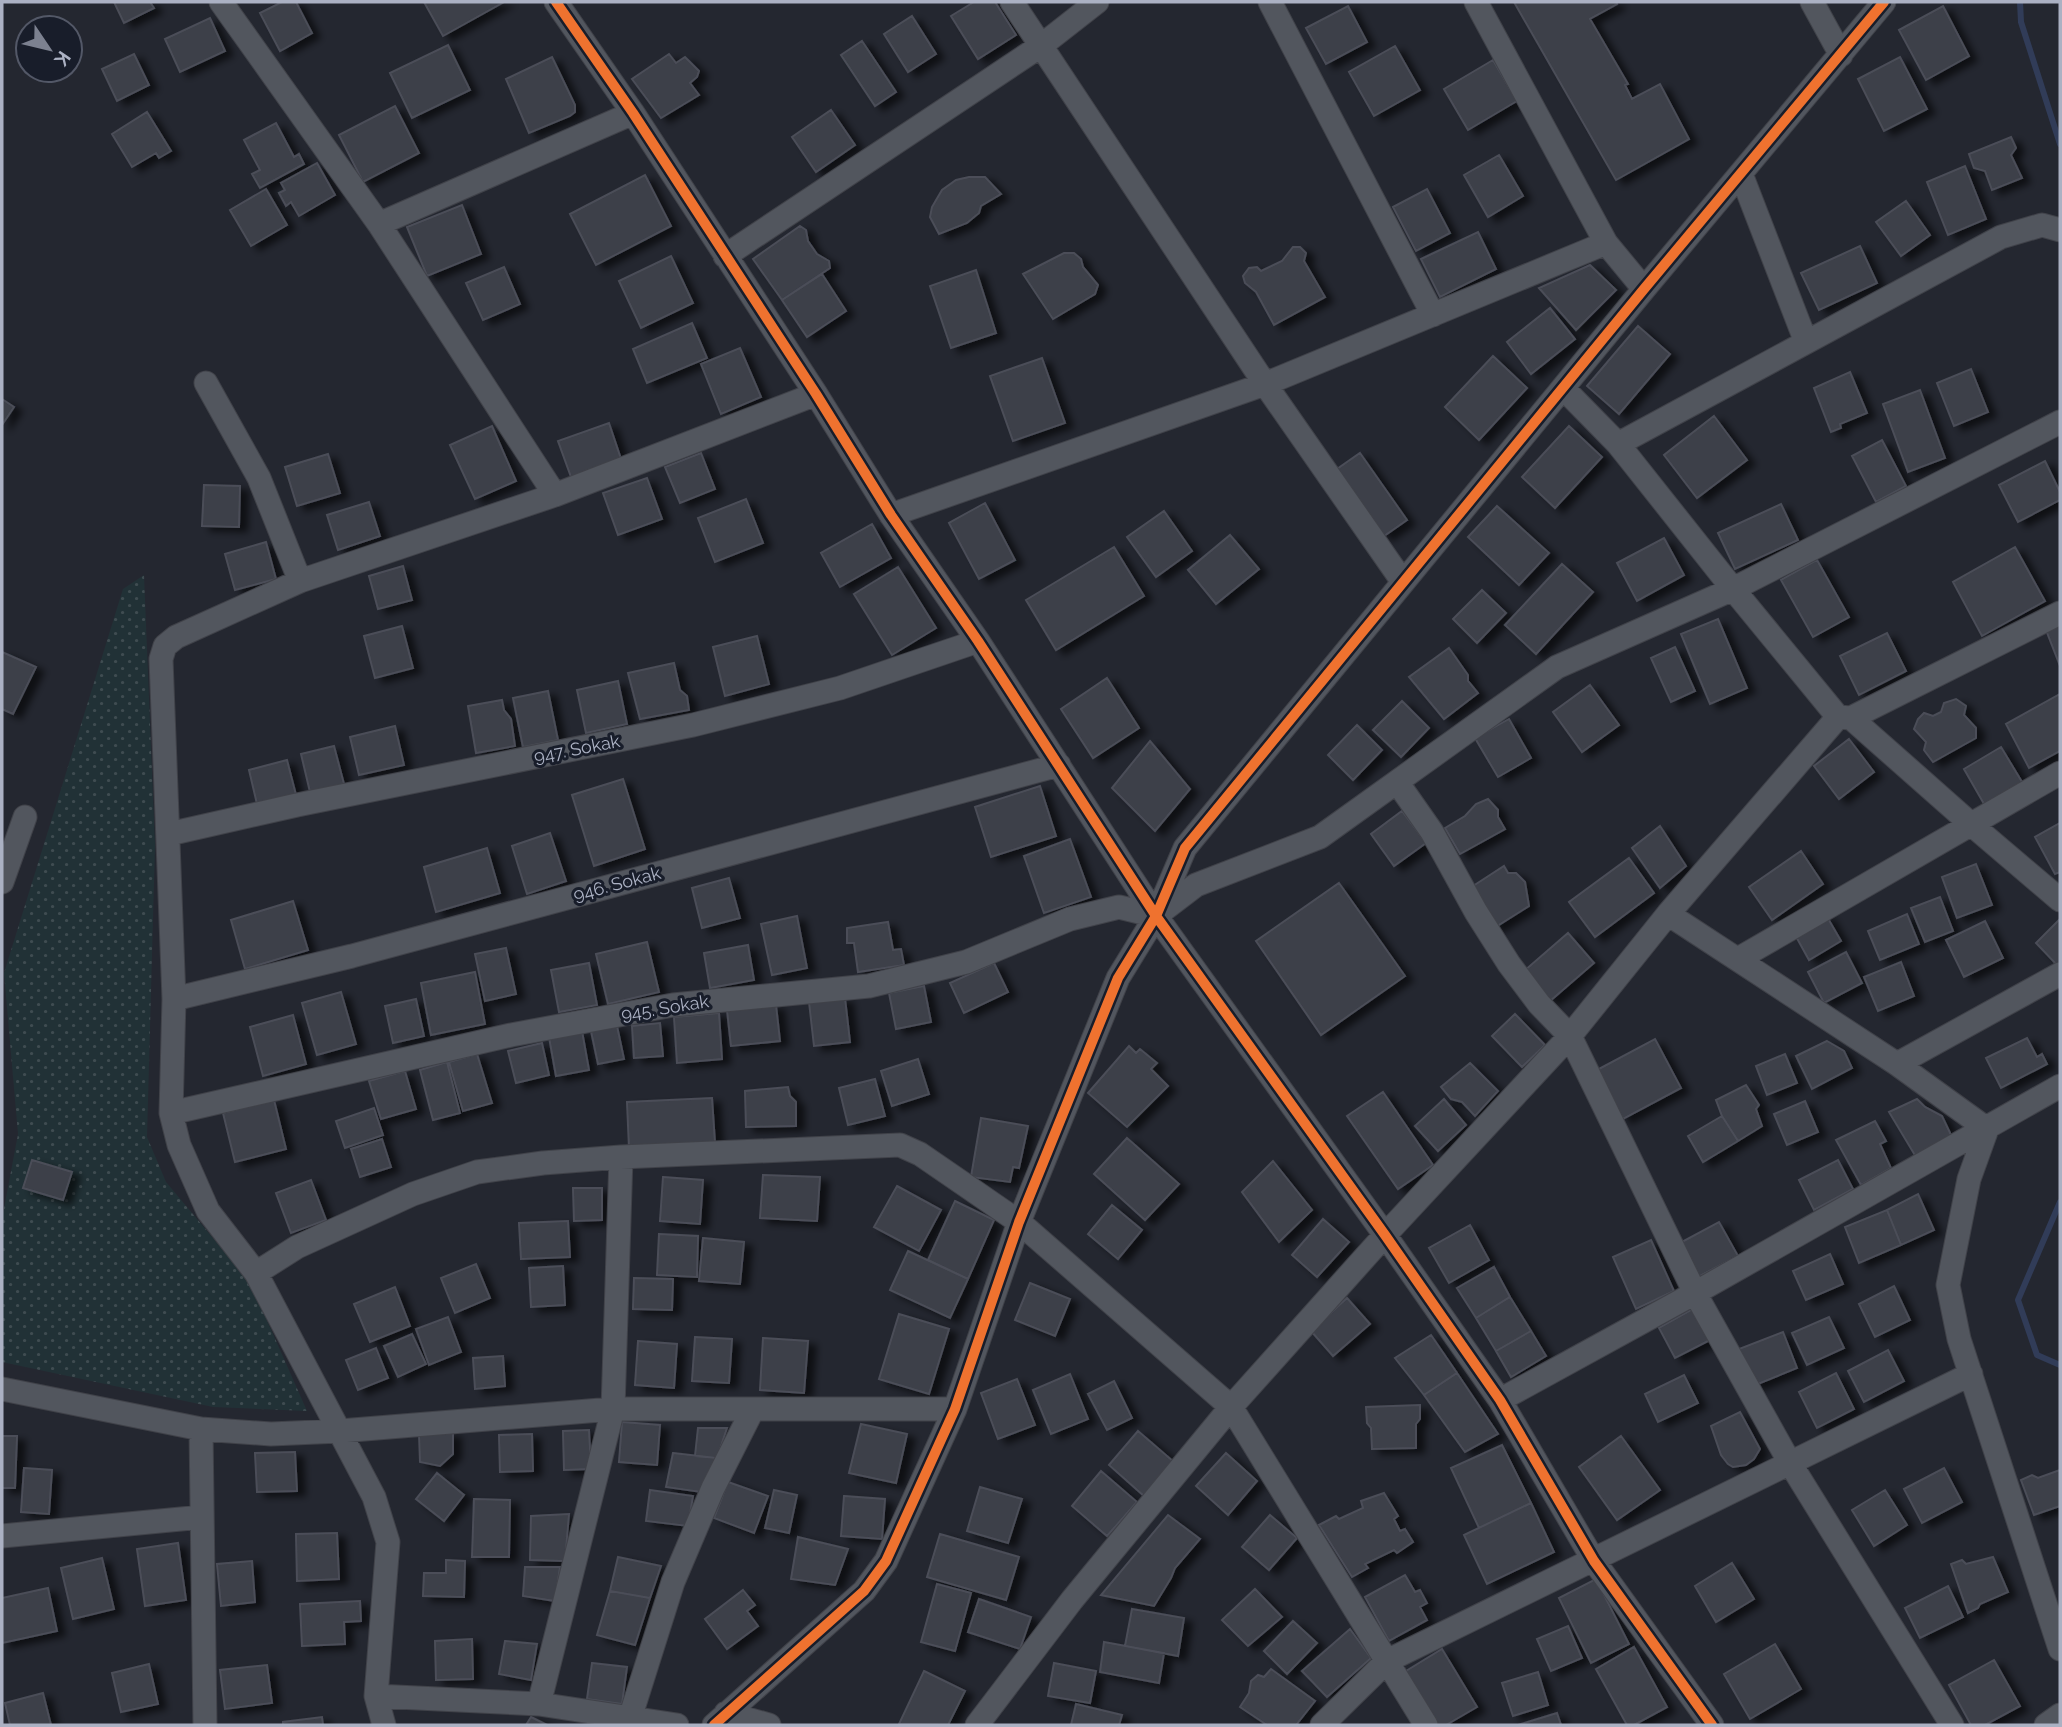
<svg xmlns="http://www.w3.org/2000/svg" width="2062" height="1727" font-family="Raleway,sans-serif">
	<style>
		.park { fill: url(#park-dots) }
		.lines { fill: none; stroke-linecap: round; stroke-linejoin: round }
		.stream { stroke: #313c58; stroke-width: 6 }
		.building { fill: #3c3f48; stroke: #4b4e58; stroke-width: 2; filter: url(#shadow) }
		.minor-casing { stroke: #404249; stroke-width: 25 }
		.minor { stroke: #52565e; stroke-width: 23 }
		.cycleway-casing { stroke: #181d2a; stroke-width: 15 }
		.cycleway { stroke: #ef722f; stroke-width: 10 }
		.labels { text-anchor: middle; stroke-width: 6; stroke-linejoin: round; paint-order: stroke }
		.street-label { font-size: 18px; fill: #abb1c3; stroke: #181d2a }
	</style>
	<defs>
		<pattern id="park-dots" width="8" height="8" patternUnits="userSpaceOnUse" patternTransform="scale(1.75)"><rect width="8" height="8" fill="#213136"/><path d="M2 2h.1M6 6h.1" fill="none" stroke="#3f4c51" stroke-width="1.8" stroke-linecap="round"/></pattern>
		<filter id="shadow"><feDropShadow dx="8" dy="4.5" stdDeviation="3.5" flood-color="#0009"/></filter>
	</defs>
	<rect width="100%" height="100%" fill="#242730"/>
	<path class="park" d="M144 575 155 846 147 1137 166 1182 250 1282 307 1411 213 1407 2 1362V1219L18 1134 4 973 123 589Z"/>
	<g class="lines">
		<path class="stream" d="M2020 2 2021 22 2060 144
			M2060 1202 2018 1300 2037 1355 2060 1365"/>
	</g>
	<path class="building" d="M114 2H150L154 8 124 23Z
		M282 2H296L312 33 280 51 260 13Z
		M424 2H504L443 36Z
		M974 2H995L1016 35 978 59 951 16Z
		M1514 2H1616L1617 4 1590 19 1628 84 1625 85 1632 99 1660 84 1689 139 1616 180Z
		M1348 6 1367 42 1326 64 1306 28Z
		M1943 6 1969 56 1926 80 1899 30Z
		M912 16 936 54 908 72 884 34Z
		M210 18 225 51 180 72 165 39Z
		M862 41 896 92 875 106 841 55Z
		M448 45 470 90 412 118 390 73Z
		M1395 46 1420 90 1374 116 1349 72Z
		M134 54 149 85 117 101 102 69Z
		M669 54 676 63 685 57 699 71 697 77 690 83 699 95 661 118 632 79Z
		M552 57 575 105V112L570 116 529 133 506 79Z
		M1900 57 1927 109 1884 131 1858 79Z
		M1493 60 1517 101 1468 130 1444 89Z
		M395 106 419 153 363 182 339 135Z
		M831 110 855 145 816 172 792 137Z
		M147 112 171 151 159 158 156 153 132 167 112 134Z
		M276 123 294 157 299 154 304 164 260 188 252 174 260 170 244 140Z
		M2011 137 2016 148 2011 155 2022 178 1992 190 1985 171 1974 168 1969 154Z
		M1499 155 1523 196 1488 217 1464 175Z
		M317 163 335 195 299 216 291 202 286 206 279 193 285 190 281 183Z
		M1965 166 1986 219 1948 235 1927 182Z
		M645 175 671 226 596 265 570 214Z
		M969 177H985L1001 194 981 206 979 213 967 223 939 234 930 217 932 207 942 190 956 180Z
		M266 189 287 225 251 246 230 210Z
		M1427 189 1450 233 1416 251 1393 207Z
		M1906 201 1930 235 1901 256 1876 222Z
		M462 205 481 254 427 276 407 227Z
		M800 226 806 230 808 241 817 254 829 261 830 268 782 300 753 259Z
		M1478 232 1496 269 1440 297 1421 259Z
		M1860 246 1877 283 1819 310 1801 273Z
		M1293 247H1300L1306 253 1304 261 1325 297 1274 325 1256 292 1245 283 1243 276 1249 268 1257 267 1261 271 1282 261Z
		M1064 253H1074L1081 259 1083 267 1098 285 1095 294 1053 319 1023 274Z
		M671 256 693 303 641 328 619 281Z
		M1590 265 1616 290 1576 330 1539 288Z
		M504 267 520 304 483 320 466 283Z
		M976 270 996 333 951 348 930 286Z
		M822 274 846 311 807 337 782 300Z
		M1550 308 1575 339 1531 374 1507 342Z
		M692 323 707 358 647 383 633 349Z
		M1638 326 1670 354 1619 414 1587 386Z
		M740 348 761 397 721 414 701 364Z
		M1493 356 1527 388 1479 440 1445 407Z
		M1042 358 1065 423 1013 441 990 376Z
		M1971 369 1988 412 1954 426 1937 383Z
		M1850 372 1867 413 1840 424 1841 428 1831 432 1814 388Z
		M1920 390 1945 458 1908 472 1883 404Z
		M2 399 14 407 2 425Z
		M1714 416 1747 460 1697 498 1664 455Z
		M609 423 621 459 571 477 558 441Z
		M492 426 516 481 475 499 450 445Z
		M1569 426 1602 457 1555 508 1522 477Z
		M1882 440 1906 486 1876 502 1852 456Z
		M701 453 715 489 680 503 665 467Z
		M1360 453 1407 520 1384 536 1337 469Z
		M328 454 340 493 297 506 285 467Z
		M2045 461 2060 492V500L2018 522 1999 485Z
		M647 478 662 519 618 535 603 493Z
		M204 485 240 486 239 527 202 526Z
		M746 499 763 543 715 562 698 518Z
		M369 502 380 536 338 550 327 515Z
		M985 503 1015 560 979 579 949 523Z
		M1781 504 1798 540 1735 569 1718 533Z
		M1497 506 1549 553 1519 585 1468 537Z
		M1164 511 1192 551 1156 577 1127 537Z
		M872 524 891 558 840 587 821 553Z
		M1230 535 1259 569 1216 604 1188 570Z
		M1664 538 1684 575 1637 601 1617 563Z
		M266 542 276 579 235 590 225 554Z
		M1114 547 1144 596 1056 650 1026 600Z
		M2015 547 2045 601 1982 636 1953 582Z
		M1817 560 1849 617 1813 637 1781 580Z
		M1562 564 1593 592 1536 654 1505 625Z
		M403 566 412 600 378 609 369 576Z
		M898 567 936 628 892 655 854 594Z
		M1482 590 1506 613 1477 643 1453 619Z
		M1718 619 1747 688 1710 704 1681 634Z
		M2060 624V666L2046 630Z
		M402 626 413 668 375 678 364 636Z
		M1887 633 1906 671 1859 695 1840 656Z
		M757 636 769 684 725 696 713 647Z
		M1675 647 1695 691 1671 702 1651 658Z
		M1449 648 1468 675V681L1478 693 1444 719 1409 677Z
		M2 652 36 667 13 714 2 709Z
		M674 663 680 690 687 696 689 710 640 719 628 673Z
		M1107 678 1139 728 1093 758 1061 709Z
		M618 681 627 724 586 733 577 690Z
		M1590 685 1619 725 1582 752 1553 712Z
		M548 691 558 740 523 747 513 698Z
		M2060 694V751L2029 768 2006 724Z
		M1956 699 1966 706 1964 715 1976 728V738L1933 762 1924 750 1926 742 1914 729 1918 719 1924 713 1933 716 1941 712 1944 703Z
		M502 700 504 710 511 719 515 746 476 753 468 706Z
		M1402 701 1429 728 1401 757 1373 730Z
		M1509 719 1531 758 1498 777 1475 738Z
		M1357 725 1382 750 1353 780 1328 755Z
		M395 726 404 765 359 775 350 737Z
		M1849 739 1874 772 1839 799 1814 766Z
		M1150 741 1190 789 1155 831 1112 788Z
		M334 746 344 784 310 792 301 754Z
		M2001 747 2022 782 1984 804 1964 769Z
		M287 760 296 795 257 804 249 770Z
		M623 779 645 849 594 866 572 795Z
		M1040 786 1056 836 991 857 975 807Z
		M1488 799 1498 810V817L1505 829 1460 854 1445 828 1465 816 1476 804Z
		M1402 811 1426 843 1394 866 1371 834Z
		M2060 823V872L2055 874 2035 837Z
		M1660 826 1686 866 1660 888 1632 848Z
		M550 833 566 881 527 894 512 846Z
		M1070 839 1091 897 1044 913 1024 856Z
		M487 848 500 893 436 912 424 867Z
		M1801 851 1823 884 1772 920 1749 887Z
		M1629 858 1654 893 1595 937 1569 902Z
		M1976 864 1992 905 1957 918 1942 877Z
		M1504 866 1508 873H1516L1525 882 1529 906 1494 928 1470 888Z
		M729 878 740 918 702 928 692 888Z
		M1339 883 1405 976 1321 1035 1256 941Z
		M1940 897 1953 931 1925 942 1911 908Z
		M293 901 308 950 245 969 231 920Z
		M1907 914 1919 944 1880 960 1868 931Z
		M1826 915 1841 941 1809 960 1794 933Z
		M797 916 807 968 772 975 761 924Z
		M2060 919V966L2059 967 2036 943Z
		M1985 921 2003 958 1964 977 1946 940Z
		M888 922 893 950 901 949 904 965 858 972 854 943H847V928Z
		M1568 933 1594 963 1550 1001 1524 971Z
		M647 942 659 992 608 1004 596 954Z
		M748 945 754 980 710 988 704 953Z
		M506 948 516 994 485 1001 475 954Z
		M1846 952 1862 983 1824 1003 1808 972Z
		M1901 962 1914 996 1878 1011 1864 977Z
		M589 963 597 1005 559 1012 551 970Z
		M994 963 1008 992 964 1013 950 983Z
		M475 972 485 1024 431 1035 421 983Z
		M924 986 931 1022 896 1029 889 993Z
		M341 992 356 1044 317 1055 302 1003Z
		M845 998 850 1042 814 1046 809 1002Z
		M416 999 424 1036 393 1043 385 1006Z
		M776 1005 780 1041 731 1046 727 1010Z
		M719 1013 722 1059 677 1063 674 1017Z
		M1515 1014 1545 1045 1522 1067 1492 1036Z
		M293 1015 306 1064 263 1076 250 1027Z
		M660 1023 663 1056 634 1058 632 1026Z
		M617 1026 624 1059 598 1064 591 1031Z
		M582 1031 589 1070 556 1076 549 1037Z
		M2027 1038 2037 1057 2042 1054 2047 1064 2001 1088 1986 1058Z
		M1655 1039 1681 1088 1623 1119 1597 1070Z
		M1827 1041 1844 1051 1852 1068 1812 1089 1796 1056Z
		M542 1043 549 1075 516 1083 508 1051Z
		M1129 1046 1136 1053 1140 1049 1157 1063 1151 1069 1168 1086 1127 1127 1088 1093Z
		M477 1054 492 1103 463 1111 449 1062Z
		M1785 1054 1797 1083 1767 1095 1756 1066Z
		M918 1059 929 1094 892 1106 881 1071Z
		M447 1062 460 1113 433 1120 420 1070Z
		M1470 1063 1498 1091 1475 1116 1462 1102 1451 1099 1441 1087Z
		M405 1071 416 1109 381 1119 369 1081Z
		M875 1079 885 1116 848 1125 839 1088Z
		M1746 1085 1759 1105 1756 1109 1762 1126 1738 1141 1722 1116 1716 1100Z
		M788 1087 790 1096 796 1102V1126L746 1127 745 1091Z
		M1383 1092 1433 1165 1398 1189 1347 1116Z
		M712 1098 715 1143 629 1148 627 1102Z
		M1444 1099 1466 1125 1438 1151 1415 1126Z
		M1917 1099 1925 1107 1942 1116 1952 1137 1916 1157 1889 1112Z
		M274 1100 286 1149 235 1162 223 1113Z
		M1805 1101 1818 1132 1787 1145 1774 1114Z
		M374 1108 383 1135 345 1148 336 1121Z
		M1722 1116 1738 1141 1703 1162 1688 1136Z
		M981 1118 1028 1126 1019 1168 1013 1167 1010 1182 971 1177Z
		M1875 1121 1886 1141 1880 1144 1891 1168 1861 1185 1836 1140Z
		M1127 1138 1179 1184 1145 1220 1094 1174Z
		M382 1139 391 1167 360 1177 351 1149Z
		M32 1160 72 1172 63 1200 23 1188Z
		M1838 1160 1853 1189 1814 1210 1799 1180Z
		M1273 1161 1312 1210 1279 1242 1242 1192Z
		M763 1175 820 1177 817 1221 760 1218Z
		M663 1177 703 1180 700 1224 660 1221Z
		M311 1180 326 1220 291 1233 276 1193Z
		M897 1186 941 1210 919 1251 874 1227Z
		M573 1188H602V1220L574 1221Z
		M1918 1194 1934 1230 1901 1245 1887 1210Z
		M955 1201 994 1220 968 1279 928 1260Z
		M1112 1205 1142 1230 1118 1259 1088 1234Z
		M1887 1210 1901 1245 1859 1263 1845 1227Z
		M1323 1219 1349 1242 1317 1277 1292 1255Z
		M568 1221 570 1257 521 1259 519 1223Z
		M1719 1222 1738 1256 1698 1277 1680 1243Z
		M1470 1225 1489 1260 1449 1283 1429 1248Z
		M659 1234 698 1236 697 1277 657 1275Z
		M703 1238 744 1242 740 1284 699 1281Z
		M1651 1240 1674 1291 1636 1309 1613 1257Z
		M908 1251 968 1279 950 1318 890 1290Z
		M1830 1254 1843 1284 1806 1300 1793 1271Z
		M476 1264 490 1298 455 1313 441 1278Z
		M563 1266 565 1305 531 1307 529 1268Z
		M1494 1267 1510 1297 1476 1318 1457 1288Z
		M634 1278 673 1279 672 1310 633 1309Z
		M1030 1283 1070 1299 1055 1336 1015 1320Z
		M1894 1286 1910 1320 1875 1337 1859 1304Z
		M395 1287 410 1326 370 1342 354 1304Z
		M1510 1297 1531 1331 1496 1351 1476 1318Z
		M1347 1298 1370 1324 1333 1356 1311 1331Z
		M1693 1309 1710 1340 1675 1358 1659 1328Z
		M899 1314 949 1329 929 1394 879 1379Z
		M448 1317 461 1352 429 1365 416 1329Z
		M1829 1317 1844 1348 1807 1365 1792 1333Z
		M1531 1331 1546 1356 1511 1377 1496 1351Z
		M1783 1332 1797 1368 1753 1386 1739 1349Z
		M412 1334 426 1364 398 1377 384 1346Z
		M1431 1335 1457 1373 1424 1395 1395 1358Z
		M695 1337 732 1339 729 1383 692 1381Z
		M763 1338 808 1341 804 1393 760 1390Z
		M638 1341 677 1344 674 1388 635 1385Z
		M376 1348 388 1378 358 1390 346 1360Z
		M1888 1350 1904 1381 1864 1402 1848 1371Z
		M503 1356 505 1386 475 1389 473 1358Z
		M1457 1373 1498 1434 1465 1452 1424 1395Z
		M1836 1373 1854 1409 1817 1428 1799 1392Z
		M1070 1374 1088 1419 1051 1434 1033 1390Z
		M1684 1375 1698 1403 1658 1422 1645 1394Z
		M1017 1379 1035 1425 998 1439 981 1393Z
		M1114 1381 1132 1418 1107 1430 1088 1394Z
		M1420 1405V1419L1416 1424V1448L1372 1449 1371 1428 1367 1423 1366 1407Z
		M1740 1412 1760 1449 1754 1459 1746 1465 1733 1467 1728 1464 1721 1455 1711 1426Z
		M622 1422 660 1425 657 1465 619 1462Z
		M861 1424 907 1434 896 1483 849 1473Z
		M698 1428H727L717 1458 695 1456Z
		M589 1430 591 1469 564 1470 563 1431Z
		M1138 1431 1174 1462 1144 1496 1109 1465Z
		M419 1433H453V1454L440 1466 420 1462Z
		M532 1434 533 1471 500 1472 499 1435Z
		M2 1436H17L15 1488H2Z
		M1621 1436 1660 1490 1617 1520 1579 1467Z
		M1502 1445 1531 1503 1479 1528 1451 1468Z
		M295 1452 297 1491 257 1492 255 1453Z
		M673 1453 717 1458 701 1492 666 1487Z
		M1226 1453 1257 1481 1228 1515 1196 1486Z
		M24 1468 52 1470 49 1514 21 1512Z
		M1944 1468 1962 1502 1922 1523 1904 1489Z
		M2060 1470V1506L2034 1515 2021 1480 2032 1475 2038 1478Z
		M1101 1471 1137 1502 1107 1536 1072 1506Z
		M437 1473 464 1495 444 1521 416 1499Z
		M728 1482 768 1496 754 1533 714 1518Z
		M980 1487 1022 1499 1008 1543 967 1531Z
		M650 1490 693 1496 688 1526 646 1521Z
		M774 1490 797 1495 789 1533 765 1528Z
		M1885 1490 1907 1525 1874 1546 1852 1510Z
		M1384 1493 1398 1516 1394 1519 1400 1531 1405 1529 1413 1542 1397 1553 1394 1550 1365 1564 1368 1568 1352 1577 1319 1525 1336 1516 1339 1519 1363 1508 1361 1501Z
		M844 1496 885 1499 882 1539 841 1536Z
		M474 1499 510 1500 509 1557H472Z
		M1531 1503 1554 1552 1487 1584 1464 1535Z
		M569 1514 565 1561 530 1560 531 1516Z
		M1168 1515 1200 1539 1175 1568 1171 1578 1154 1606 1101 1595Z
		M1270 1515 1297 1538 1269 1570 1242 1547Z
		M337 1533 339 1579 297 1581 296 1534Z
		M940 1534 1019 1557 1006 1600 927 1577Z
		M798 1537 848 1549 835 1585 791 1579Z
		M178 1543 186 1600 145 1606 137 1549Z
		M618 1557 661 1566 650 1598 610 1591Z
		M1993 1557 2008 1592 1980 1604 1978 1608 1968 1613 1951 1564 1962 1560 1966 1564Z
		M102 1558 114 1609 73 1619 61 1568Z
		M446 1560 465 1561 464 1597 423 1596 424 1573H446Z
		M252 1561 255 1602 221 1606 217 1564Z
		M1732 1563 1754 1599 1716 1622 1695 1586Z
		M525 1567H560L555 1601 523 1596Z
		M1405 1575 1415 1592 1420 1590 1427 1603 1420 1607 1427 1620 1389 1641 1365 1597Z
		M1596 1579 1629 1644 1591 1663 1559 1598Z
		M937 1584 971 1593 955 1651 921 1642Z
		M1948 1586 1963 1617 1920 1638 1905 1608Z
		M48 1588 57 1631 2 1643V1598Z
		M1255 1589 1282 1617 1248 1646 1222 1620Z
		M743 1590 755 1605 747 1611 758 1626 727 1649 705 1619Z
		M610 1591 650 1598 635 1645 597 1635Z
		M979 1599 1031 1617 1020 1649 968 1632Z
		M360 1601 361 1621 344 1622 345 1644 302 1646 300 1604Z
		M1132 1609 1184 1618 1178 1656 1125 1646Z
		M1293 1621 1317 1643 1287 1674 1264 1651Z
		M1568 1626 1582 1658 1551 1671 1537 1639Z
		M1350 1629 1371 1658 1327 1697 1302 1671Z
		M472 1639 473 1679 436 1680 435 1641Z
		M505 1641 537 1644 531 1680 499 1674Z
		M1104 1642 1164 1653 1159 1683 1100 1672Z
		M1775 1644 1801 1689 1750 1719 1724 1674Z
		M1634 1647 1667 1707 1634 1725H1627L1596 1669Z
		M1442 1649 1477 1707 1446 1725H1438L1406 1671Z
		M1994 1660 2020 1706 1985 1725H1971L1949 1685Z
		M592 1663 627 1667 622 1704 587 1699Z
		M1054 1663 1096 1671 1090 1703 1048 1696Z
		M149 1664 158 1704 121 1712 112 1673Z
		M267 1665 272 1703 225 1709 220 1670Z
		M1271 1669 1315 1701 1296 1725H1267L1240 1707 1249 1693 1251 1681 1258 1675 1264 1677Z
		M924 1671 965 1691 948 1725 899 1724Z
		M1538 1672 1548 1705 1513 1716 1502 1683Z
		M43 1693 51 1725H10L5 1703Z
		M1076 1704 1122 1715 1119 1725H1071Z
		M1557 1713 1561 1725H1518Z
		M322 1717 323 1725H283V1722Z
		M531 1717 547 1725H526Z"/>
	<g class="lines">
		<defs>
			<path id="minor" d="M221 2 379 224 555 495
				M556 2 633 113 816 394 891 515 978 641 1156 916 1385 1235 1500 1400 1594 1561 1712 1725
				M1012 2 1265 384 1403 582
				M1270 2 1433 315
				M1476 2 1606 243 1644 289
				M1812 2 1841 55
				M1741 174 1806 342
				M379 224 633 113
				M725 256 1042 45 1097 2
				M206 383 259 478 300 581
				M1564 389 1618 444 1733 589 1838 717 1851 718 1972 825 2060 900
				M1618 444 2001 237 2042 225 2060 230
				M891 515 1265 384 1606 243
				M1851 718 2060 613
				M1397 782 1432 832 1476 912 1509 964 1539 1004 1570 1036 1695 1293 1790 1463 1952 1725
				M169 834 297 805 693 725 840 688 978 641
				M2 882 25 817
				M1158 914 1196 885 1320 837 1557 667 1733 589 2060 422
				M1668 914 1897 1064 1987 1129 1969 1179 1948 1285 1959 1339 2060 1649
				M1738 959 2060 773
				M174 999 352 956 1059 765
				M1897 1064 2060 974
				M171 1113 511 1035 673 1005 869 986 966 962 1070 919 1119 907 1156 916
				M256 1273 297 1247 413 1194 477 1172 543 1163 621 1157 900 1145 920 1154 1019 1222 1231 1407 1426 1725
				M2 1389 201 1429 271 1434 340 1431 613 1409H955
				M1500 1400 1695 1293 2060 1086
				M201 1429 205 1725
				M2 1536 202 1517
				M376 1696 539 1704 677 1725
				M539 1704 613 1409 621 1157
				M726 1713 769 1725
				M630 1718 673 1582 713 1488 753 1409
				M384 1725 376 1696 388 1542 374 1497 256 1273 208 1211 179 1145 171 1113 174 999 161 659 165 646 176 637 300 581 555 495 816 394
				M714 1725 864 1591 886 1561 955 1409 1019 1222 1118 978 1156 916 1185 848 1644 289 1884 2
				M977 1725 1072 1600 1231 1407 1385 1235 1570 1036 1668 914 1838 717
				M1322 1725 1387 1661 1971 1374
				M2046 1725 2060 1715"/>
		</defs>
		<use href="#minor" class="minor-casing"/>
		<use href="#minor" class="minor"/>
		<defs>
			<path id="cycleway" d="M556 2 633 113 816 394 891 515 978 641 1156 916 1385 1235 1500 1400 1594 1561 1712 1725
				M714 1725 864 1591 886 1561 955 1409 1019 1222 1118 978 1156 916 1185 848 1644 289 1884 2"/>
		</defs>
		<use href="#cycleway" class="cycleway-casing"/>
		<use href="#cycleway" class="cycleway"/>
	</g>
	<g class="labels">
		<g class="street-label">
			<text transform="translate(577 749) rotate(-11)" y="6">947. Sokak</text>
			<text transform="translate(617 884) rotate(-15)" y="6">946. Sokak</text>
			<text transform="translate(665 1008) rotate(-9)" y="6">945. Sokak</text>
		</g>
	</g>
	<rect width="2062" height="1727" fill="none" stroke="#abb1c3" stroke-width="7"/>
	<g transform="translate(49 49) rotate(125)"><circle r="33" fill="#181d2a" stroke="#535867" stroke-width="2"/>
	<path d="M0-5L12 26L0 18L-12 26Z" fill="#7c8190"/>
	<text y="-10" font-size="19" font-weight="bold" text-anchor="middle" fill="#abb1c3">K</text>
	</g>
</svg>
